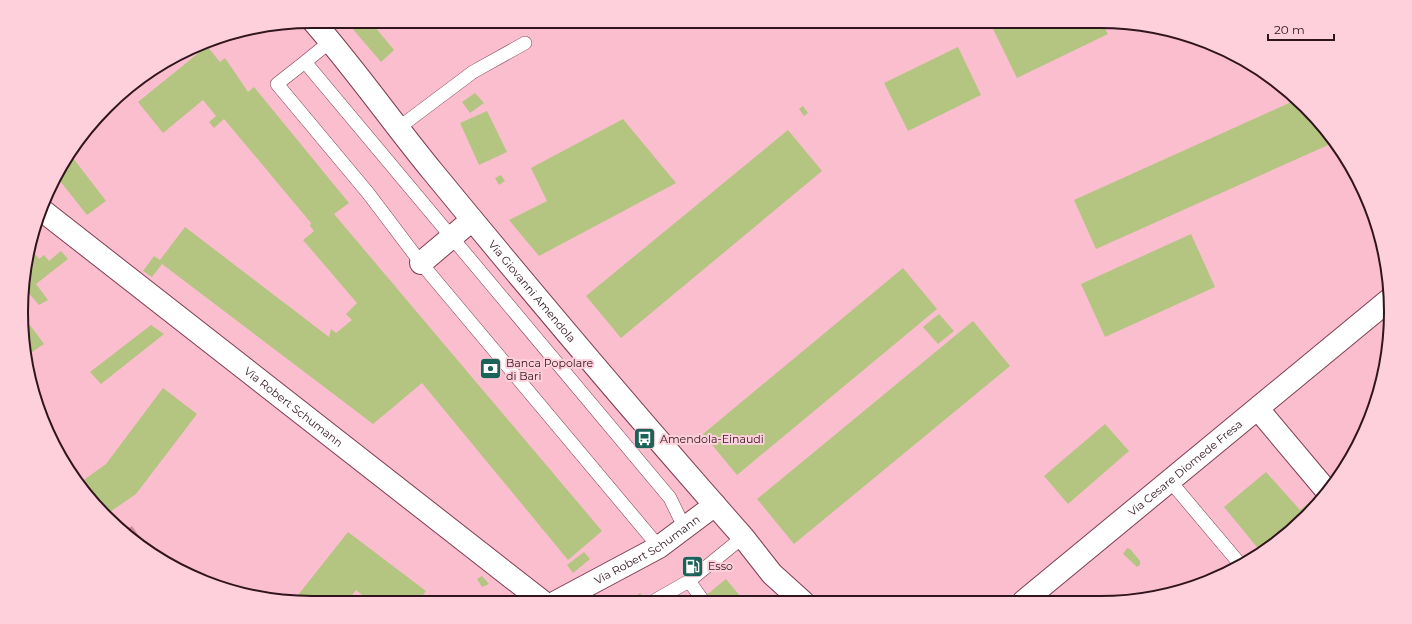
<svg xmlns="http://www.w3.org/2000/svg" width="1412" height="624" font-family="Montserrat,sans-serif">
	<style>
		.green { fill: #cd8ea0 }
		.building { fill: #b3c581 }
		.lines { fill: none; stroke-linecap: round; stroke-linejoin: round }
		.lane-casing { stroke: #7d3d52; stroke-width: 14 }
		.street-casing { stroke: #7d3d52; stroke-width: 24 }
		.secondary-casing { stroke: #7d3d52; stroke-width: 24 }
		.lane { stroke: #fff; stroke-width: 13 }
		.street { stroke: #fff; stroke-width: 22 }
		.secondary { stroke: #fff; stroke-width: 22 }
		.labels { text-anchor: middle; stroke-width: 4; stroke-linejoin: round; paint-order: stroke }
		.street-label { font-size: 11px; fill: #31151e; stroke: #fed0dc }
		.poi-label { font-size: 11px; fill: #31151e; stroke: #fed0dc; text-anchor: start }
		.rim { fill: none; stroke: #31151e; stroke-width: 2 }
	</style>
	<rect width="100%" height="100%" fill="#fbbecf"/>
	<path class="green" d="M132 526 151 553 122 532Z"/>
	<path class="building" d="M346 21H370L394 50 381 62Z
		M1010 21H1100L1108 34 1017 78 993 29Z
		M207 46 220 62 225 58 248 92 254 87 349 203 334 214 602 531 568 560 422 383 373 424 162 264 152 277 143 271 154 256 160 260 185 227 329 337 331 329 336 333 352 320 346 314 357 303 303 240 314 231 310 226 311 223 224 119 214 128 209 122 216 116 203 100 163 133 138 102Z
		M958 47 981 95 908 131 884 83Z
		M475 93 484 103 470 113 462 102Z
		M1298 99 1335 142 1096 249 1074 200Z
		M803 106 808 113 804 116 799 109Z
		M487 111 507 152 479 165 460 123Z
		M623 119 676 183 539 256 509 220 547 201 531 168Z
		M788 130 822 171 621 338 586 296Z
		M70 154 106 201 87 215 56 176 60 167Z
		M501 175 505 181 499 185 495 178Z
		M1191 234 1215 287 1105 337 1081 284Z
		M30 247 39 259 44 255 49 261 61 251 68 259 36 284 48 300 39 305 27 291 23 295 27 255Z
		M903 268 937 309 737 475 703 434Z
		M939 314 954 331 938 344 923 327Z
		M973 321 1010 366 794 544 757 499Z
		M30 325 44 344 25 357 23 327Z
		M151 325 164 334 101 384 90 372Z
		M163 388 197 414 136 494 107 514 81 482 106 464Z
		M1105 424 1129 451 1068 504 1044 476Z
		M1266 472 1300 510 1309 503 1314 504 1277 543 1261 552 1224 507Z
		M348 532 426 591 417 603H372L356 590 346 603H312L294 600Z
		M1127 548 1130 549 1140 561V565L1137 567 1123 554Z
		M584 552 590 559 573 573 567 565Z
		M482 576 489 584 482 587 477 579Z
		M726 579 745 602H698Z
		M640 593 647 602H629Z"/>
	<g class="lines">
		<defs>
			<path id="lane" d="M331 41 305 62 670 498 685 529
				M305 62 277 84 368 193 421 263 659 547
				M397 129 473 72 525 43
				M1170 481 1240 564
				M654 601 689 581
				M704 602 689 581 743 537"/>
			<g id="street">
				<path id="s1" d="M43 211 543 602"/>
				<path d="M421 263 472 220"/>
				<path d="M1258 409 1326 490"/>
				<path id="s2" d="M1024 601 1390 299"/>
				<path id="s3" d="M556 602 659 547 715 505"/>
			</g>
			<g id="secondary">
				<path id="s4" d="M313 21C355 69 392 122 433 172 534 295 638 418 743 537L772 574 803 602"/>
			</g>
		</defs>
		<use href="#lane" class="lane-casing"/>
		<use href="#street" class="street-casing"/>
		<use href="#secondary" class="secondary-casing"/>
		<use href="#lane" class="lane"/>
		<use href="#street" class="street"/>
		<use href="#secondary" class="secondary"/>
	</g>
	<defs>
		<symbol id="bank-square" viewBox="-11 -11 22 22"><rect x="-9" y="-9" width="18" height="18" rx="4" fill="#1b6358" stroke="#fed0dc"/><path d="M-6-4H6V4H-6ZM0-2.3a2.3 2.3 0 1 0 0 4.6a2.3 2.3 0 1 0 0-4.6Z" fill="#fff"/></symbol>
		<symbol id="bus-square" viewBox="-11 -11 22 22"><rect x="-9" y="-9" width="18" height="18" rx="4" fill="#1b6358" stroke="#fed0dc"/><path d="M-5-6H5V4H4V6H2V4H-2V6H-4V4H-5ZM-3.5-4V0h7V-4ZM-3.5 1.2v1.5H-2V1.2ZM2 1.2v1.5H3.5V1.2Z" fill="#fff"/></symbol>
		<symbol id="fuel-square" viewBox="-11 -11 22 22"><rect x="-9" y="-9" width="18" height="18" rx="4" fill="#1b6358" stroke="#fed0dc"/><path d="M-5.5-6h7V0h2V4h1.3V-2.5L3-4.5l.8-.8L6-3V5H2.5V1h-1V6h-7ZM-4.2-4.7v3.2H.2V-4.7Z" fill="#fff"/></symbol>
	</defs>
	<g fill-rule="evenodd">
		<use href="#bank-square" x="478" y="356" width="25" height="25"/>
		<use href="#bus-square" x="632" y="426" width="25" height="25"/>
		<use href="#fuel-square" x="680" y="554" width="25" height="25"/>
	</g>
	<g class="labels">
		<g class="street-label">
			<text dy="4" stroke="none"><textPath href="#s4" startOffset="348">Via Giovanni Amendola</textPath></text>
			<text dy="4" stroke="none"><textPath href="#s1" startOffset="318">Via Robert Schumann</textPath></text>
			<text dy="4" stroke="none"><textPath href="#s2" startOffset="209">Via Cesare Diomede Fresa</textPath></text>
			<text dy="4" stroke="none"><textPath href="#s3" startOffset="105">Via Robert Schumann</textPath></text>
		</g>
		<g class="poi-label">
			<text x="506" y="367">Banca Popolare<tspan x="506" dy="13">di Bari</tspan></text>
			<text x="660" y="443">Amendola-Einaudi</text>
			<text x="708" y="570">Esso</text>
		</g>
	</g>
	<path d="M0 0H1412V624H0ZM312 28H1100A284 284 0 0 1 1384 312V312A284 284 0 0 1 1100 596H312A284 284 0 0 1 28 312V312A284 284 0 0 1 312 28Z" fill="#fed0dc" fill-rule="evenodd"/>
	<path class="rim" d="M312 28H1100A284 284 0 0 1 1384 312V312A284 284 0 0 1 1100 596H312A284 284 0 0 1 28 312V312A284 284 0 0 1 312 28Z"/>
	<path d="M1268 34v6h66v-6" fill="none" stroke="#31151e" stroke-width="2"/>
	<text x="1274" y="34" font-size="12" fill="#31151e" stroke="#fed0dc" stroke-width="3" paint-order="stroke">20 m</text>
</svg>
